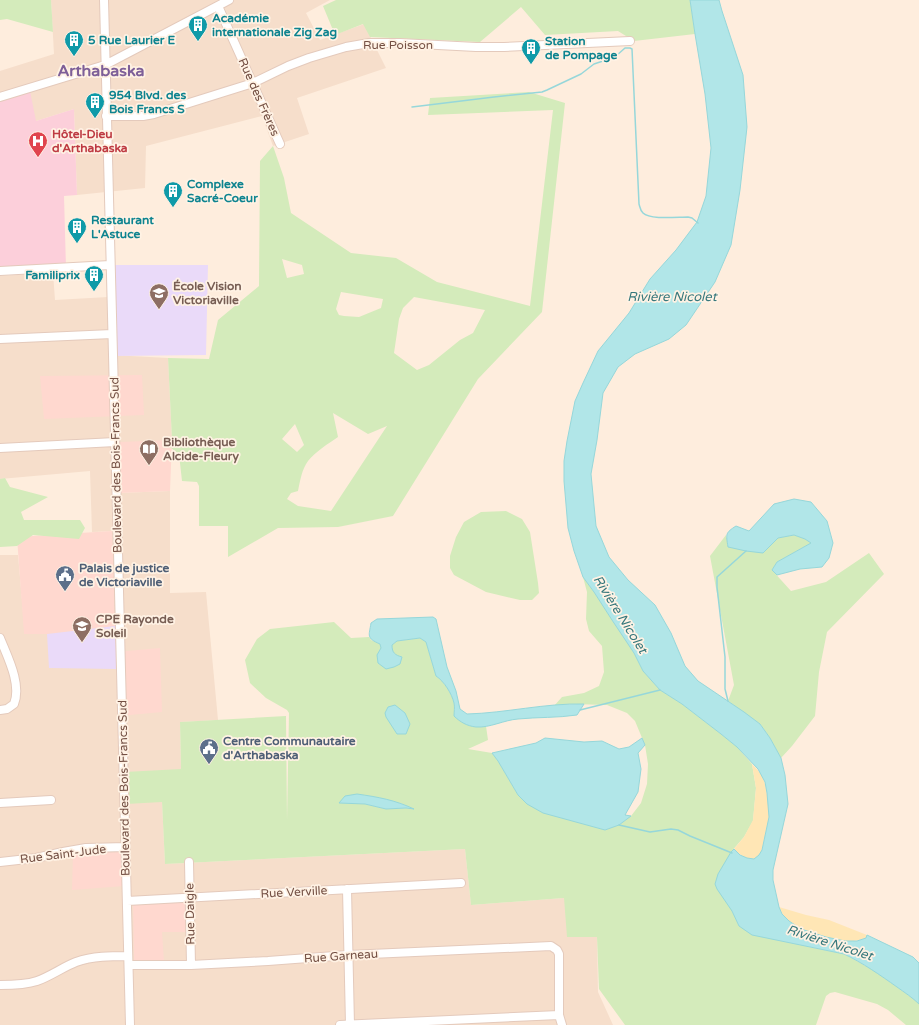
<svg xmlns="http://www.w3.org/2000/svg" width="919" height="1025" font-family="'Varela Round',sans-serif">
	<style>
		.residential { fill: #f6decb }
		.commercial { fill: #ffd8cf }
		.education { fill: #eadaf9 }
		.medical { fill: #fccfda }
		.green { fill: #d4ebbb; fill-rule: evenodd }
		.sand { fill: #ffe6b5 }
		.water { fill: #b1e6e8; stroke: #96d7da }
		.lines { fill: none; stroke-linecap: round; stroke-linejoin: round }
		.stream { stroke: #96d7da; stroke-width: 1.5 }
		.minor-casing { stroke: #e4cabc; stroke-width: 10 }
		.minor { stroke: #fff; stroke-width: 8 }
		.labels { text-anchor: middle; stroke-width: 3.5; stroke-linejoin: round; paint-order: stroke }
		.culture-label { font-size: 12px; font-weight: bold; fill: #0d838f; stroke: #fff2e4; text-anchor: start }
		.street-label { font-size: 12px; fill: #745044; stroke: #fff2e4 }
		.health-label { font-size: 12px; font-weight: bold; fill: #be3a42; stroke: #fff2e4; text-anchor: start }
		.education-label { font-size: 12px; font-weight: bold; fill: #785e54; stroke: #fff2e4; text-anchor: start }
		.service-label { font-size: 12px; font-weight: bold; fill: #4e5e75; stroke: #fff2e4; text-anchor: start }
		.water-label { font-size: 13px; font-style: italic; fill: #37787c; stroke: #fff2e4 }
		.district-label { font-size: 16px; font-weight: bold; fill: #7e5f98; stroke: #fff2e4 }
	</style>
	<rect width="100%" height="100%" fill="#feeddd"/>
	<path class="residential" d="M51 0H330L306 13 320 40 364 24 386 68 297 98 309 134 273 146 262 116 146 146 145 188 77 195 74 109 36 121 0 96V71L54 54Z
		M53 273 55 300 108 297 112 355 168 358 172 440 120 493 170 491V593L206 592 218 720 180 722 181 769 162 802 165 864 465 849 471 905 564 898 597 937 598 992 613 1025H0V555H18L25 634 113 531 92 532 90 471 0 479V276Z"/>
	<path class="commercial" d="M142 375 144 415 44 419 40 376Z
		M172 440 170 491 119 493V442Z
		M112 531 115 626 47 634H24L17 537Z
		M160 648 162 712 119 716 116 652Z
		M122 852 124 886 72 890 73 853Z
		M186 899 185 932H162L164 962 134 961 133 902Z"/>
	<path class="education" d="M110 265H208L206 355 112 356Z
		M115 626 117 669 49 668 47 634Z"/>
	<path class="medical" d="M29 86 36 121 74 109 77 195 64 196 66 268 0 271V96Z"/>
	<path class="green" d="M0 0H51L53 32 7 19 0 20Z
		M336 0H690L695 34 634 41 618 31 545 35 521 7 480 42 370 37 363 24 335 35 323 6Z
		M529 92 565 103 542 312 478 379 393 516 338 527 278 528 228 557V526H199V486L197 482 182 481 179 454 167 445 165 441 172 440 168 358 209 359 218 320 259 286 260 161 273 146 284 178 291 213 351 253 396 258 437 282 530 306 553 110 428 115 430 98ZM282 259 302 265 304 274 287 278ZM341 292 383 299 381 308 359 317 344 316 339 315 336 309ZM414 297 485 310 473 333 460 340 429 365 417 370 394 353 399 319 403 308ZM333 413 368 434 387 426 331 511 298 506 287 499 291 493 298 491C300 481 302 469 308 461 314 453 329 443 338 437ZM295 424 304 445 297 452 282 439Z
		M5 478 10 487 48 497 21 512 24 520H80L85 528 79 539 33 535 17 546 0 547V479Z
		M506 511 522 519 530 532 538 583 539 593 532 600H520L486 592 454 575 450 568V556L456 537 464 522 481 512Z
		M726 535 729 547 794 535 805 539 811 543 777 562 772 570 791 591 826 582 869 553 884 574 827 632 819 672 815 716 792 746 781 758 770 738 760 724 728 701 734 685 710 556Z
		M583 577 594 592 634 653 643 671 660 690 682 704 721 734 737 747 752 764 756 788 753 821 744 837 731 852 732 911 739 926 810 947 844 954 857 961 876 972 918 1002 919 1004V1025H906L888 1010 877 1004 835 992 830 993 826 996 816 1025H625L599 989 597 937H567L564 898 471 905 465 849 165 864 162 802 126 804 125 772 181 769 180 722 286 716 287 821 289 713 287 710 266 698 250 683 245 660 257 639 270 629 334 622 351 638 369 637 371 640 380 644 381 648 396 655 392 651V645L397 641 420 638 426 642 436 676C444 681 452 694 454 703 455 707 454 712 455 716L476 727 486 726 488 740 468 749 492 753 498 761 518 795 582 823 605 830 619 825 631 816 641 803 647 784 648 764 645 745 635 721 627 713 607 705 573 704 554 706 562 697 584 693 599 686 604 672 602 646 589 631 586 619 587 592ZM339 802 400 803 412 809 406 808 386 809 365 804Z"/>
	<path class="sand" d="M752 764C757 769 762 774 764 781 767 789 769 810 769 818 768 824 766 830 765 836 763 842 763 849 760 854 753 865 740 855 734 849L744 837 753 820 756 788Z
		M779 907 806 915 829 920 867 935 866 938C860 940 852 942 845 941 837 941 828 938 821 935 804 930 786 925 779 907Z"/>
	<path class="water" d="M690 0H719L722 11 743 75 747 127 740 190 731 245 715 282 686 325 669 339 635 354 618 367 603 393 597 440 591 474 596 526 609 557 628 580 655 605 671 633 685 666 698 681 744 712 760 724 770 738 781 758 785 775 788 804 773 870V880L779 907 782 914 789 921 801 929 826 937 845 941H857L866 938 867 935 913 957 919 963V1004C913 998 904 992 897 987 880 975 863 963 844 954L752 935 739 926 732 911 717 889 715 884 718 874 731 852 734 849 740 855 747 858 754 859 759 855 762 850 769 817 767 793 765 782 758 769 737 747 721 734 682 704 660 690 643 671 634 653 612 620 594 592 583 577 574 551 568 528 564 481V461L567 441 575 401 583 383 598 351 629 313 650 279 676 250 697 222 706 196 711 148 705 94 695 34Z
		M794 499 811 502 827 521 833 543 829 558 822 567 800 569 777 575 772 570 777 562 811 543 805 539 794 535 778 538 763 553 746 551 728 547C726 534 725 533 736 526L749 531 774 504Z
		M433 617 436 619 447 667 456 691 460 709 467 714C506 713 545 703 584 704L577 715C557 718 538 717 518 719 504 720 490 728 476 727 467 726 460 722 454 716 454 712 455 707 454 703 452 694 444 681 436 676L426 642 420 638 397 641 392 645C392 653 395 655 402 657L400 664 394 667 386 669 378 663 377 655 381 648 380 644C366 638 369 636 371 623L377 619Z
		M395 705 405 713 410 724 406 734H397L386 717 385 713 388 707Z
		M545 738 584 742 602 741 619 749 629 747 642 738 645 745 638 753 641 769 638 792 625 815 631 816 619 825 605 830 543 813 527 804 518 795 498 761 492 753 536 743Z
		M357 794C378 797 395 800 414 809L406 808 386 809 365 804 339 803 345 796Z"/>
	<g class="lines">
		<path class="stream" d="M412 107 494 97 542 92 547 90 581 74 594 64 606 60 610 57 616 56 625 48H630L632 49 639 204C640 207 640 210 643 213 650 220 677 217 688 217L692 218 698 223
			M728 701 725 689V657L717 587V577L746 551
			M580 710 660 690
			M619 825 650 832 671 829 678 830 690 836 732 853"/>
		<defs>
			<path id="minor" d="M104 0 130 1025
				M218 6 280 144
				M0 97 105 65 229 0
				M106 116H143L154 114 253 83 288 66 309 58 346 47 369 43H400L476 47H504L630 41
				M0 271 110 265
				M0 339 112 334
				M0 448 115 442
				M0 638C7 656 22 684 14 704L7 709 0 710
				M0 803 51 800
				M0 862 36 858 63 852 86 848 126 847
				M189 862 191 965
				M347 889 350 1025
				M127 901 461 883
				M129 965H191L268 961 348 955 551 946 557 950 559 954V1015L562 1025
				M0 985C12 985 25 985 37 981 51 976 63 967 76 962 93 956 111 956 128 956
				M340 1025 559 1015"/>
		</defs>
		<use href="#minor" class="minor-casing"/>
		<use href="#minor" class="minor"/>
	</g>
	<defs>
		<symbol id="building-pin" viewBox="-11 -11 22 30"><path d="M0 17L-7.5 6A9.5 9.5 0 1 1 7.5 6Z" fill="#0f9aa8" stroke="#fff2e4"/><path d="M-4-6H4V6H1V3H-1V6H-4ZM-2.5-4.3h1.7v1.8h-1.7ZM.8-4.3h1.7v1.8H.8ZM-2.5-1h1.7V.8h-1.7ZM.8-1h1.7V.8H.8Z" fill="#fff"/></symbol>
		<symbol id="hospital-pin" viewBox="-11 -11 22 30"><path d="M0 17L-7.5 6A9.5 9.5 0 1 1 7.5 6Z" fill="#e0444e" stroke="#fff2e4"/><path d="M-5-5h3v3.5h4V-5h3V5h-3V1.5h-4V5h-3Z" fill="#fff"/></symbol>
		<symbol id="school-pin" viewBox="-11 -11 22 30"><path d="M0 17L-7.5 6A9.5 9.5 0 1 1 7.5 6Z" fill="#8d6e63" stroke="#fff2e4"/><path d="M0-5L7-2L0 1L-7-2ZM-4 1L0 2.5L4 1V4Q0 6-4 4Z" fill="#fff"/></symbol>
		<symbol id="library-pin" viewBox="-11 -11 22 30"><path d="M0 17L-7.5 6A9.5 9.5 0 1 1 7.5 6Z" fill="#8d6e63" stroke="#fff2e4"/><path d="M-6-4Q-3-5.5-.7-3.5V5Q-3 3-6 4ZM6-4Q3-5.5 .7-3.5V5Q3 3 6 4Z" fill="#fff"/></symbol>
		<symbol id="civic-pin" viewBox="-11 -11 22 30"><path d="M0 17L-7.5 6A9.5 9.5 0 1 1 7.5 6Z" fill="#5c6f8a" stroke="#fff2e4"/><path d="M-.6-6.5H3V-4.5H.6V-3L4-1V1h2V6H-6V1h2V-1L-.6-3ZM-1.2 2.5V6h2.4V2.5Z" fill="#fff"/></symbol>
	</defs>
	<g fill-rule="evenodd">
		<use href="#building-pin" x="187" y="14" width="22" height="30"/>
		<use href="#building-pin" x="63" y="29" width="22" height="30"/>
		<use href="#building-pin" x="520" y="37" width="22" height="30"/>
		<use href="#building-pin" x="84" y="91" width="22" height="30"/>
		<use href="#hospital-pin" x="27" y="130" width="22" height="30"/>
		<use href="#building-pin" x="162" y="180" width="22" height="30"/>
		<use href="#building-pin" x="66" y="216" width="22" height="30"/>
		<use href="#building-pin" x="83" y="264" width="22" height="30"/>
		<use href="#school-pin" x="148" y="282" width="22" height="30"/>
		<use href="#library-pin" x="138" y="438" width="22" height="30"/>
		<use href="#civic-pin" x="54" y="564" width="22" height="30"/>
		<use href="#school-pin" x="71" y="615" width="22" height="30"/>
		<use href="#civic-pin" x="198" y="737" width="22" height="30"/>
	</g>
	<g class="labels">
		<g class="culture-label">
			<text x="212" y="22">Académie<tspan x="212" dy="14">internationale Zig Zag</tspan></text>
			<text x="88" y="44">5 Rue Laurier E</text>
			<text x="545" y="45">Station<tspan x="545" dy="14">de Pompage</tspan></text>
			<text x="109" y="99">954 Blvd. des<tspan x="109" dy="14">Bois Francs S</tspan></text>
			<text x="187" y="188">Complexe<tspan x="187" dy="14">Sacré-Coeur</tspan></text>
			<text x="91" y="224">Restaurant<tspan x="91" dy="14">L'Astuce</tspan></text>
			<text x="80" y="279" text-anchor="end">Familiprix</text>
		</g>
		<g class="street-label">
			<text x="398" y="49">Rue Poisson</text>
			<text transform="translate(259 97) rotate(66)" y="4">Rue des Frères</text>
			<text transform="translate(116 465) rotate(-91)" y="4">Boulevard des Bois-Francs Sud</text>
			<text transform="translate(124 788) rotate(-91)" y="4">Boulevard des Bois-Francs Sud</text>
			<text transform="translate(63 854) rotate(-7)" y="4">Rue Saint-Jude</text>
			<text transform="translate(294 892) rotate(-3)" y="4">Rue Verville</text>
			<text transform="translate(190 914) rotate(-91)" y="4">Rue Daigle</text>
			<text transform="translate(341 956) rotate(-4)" y="4">Rue Garneau</text>
		</g>
		<g class="health-label">
			<text x="52" y="138">Hôtel-Dieu<tspan x="52" dy="14">d'Arthabaska</tspan></text>
		</g>
		<g class="education-label">
			<text x="173" y="290">École Vision<tspan x="173" dy="14">Victoriaville</tspan></text>
			<text x="163" y="446">Bibliothèque<tspan x="163" dy="14">Alcide-Fleury</tspan></text>
			<text x="96" y="623">CPE Rayonde<tspan x="96" dy="14">Soleil</tspan></text>
		</g>
		<g class="service-label">
			<text x="79" y="572">Palais de justice<tspan x="79" dy="14">de Victoriaville</tspan></text>
			<text x="223" y="745">Centre Communautaire<tspan x="223" dy="14">d'Arthabaska</tspan></text>
		</g>
		<g class="water-label">
			<text x="672" y="301">Rivière Nicolet</text>
			<text transform="translate(621 614) rotate(58)" y="5">Rivière Nicolet</text>
			<text transform="translate(830 942) rotate(18)" y="5">Rivière Nicolet</text>
		</g>
		<g class="district-label">
			<text x="101" y="76">Arthabaska</text>
		</g>
	</g>
</svg>
